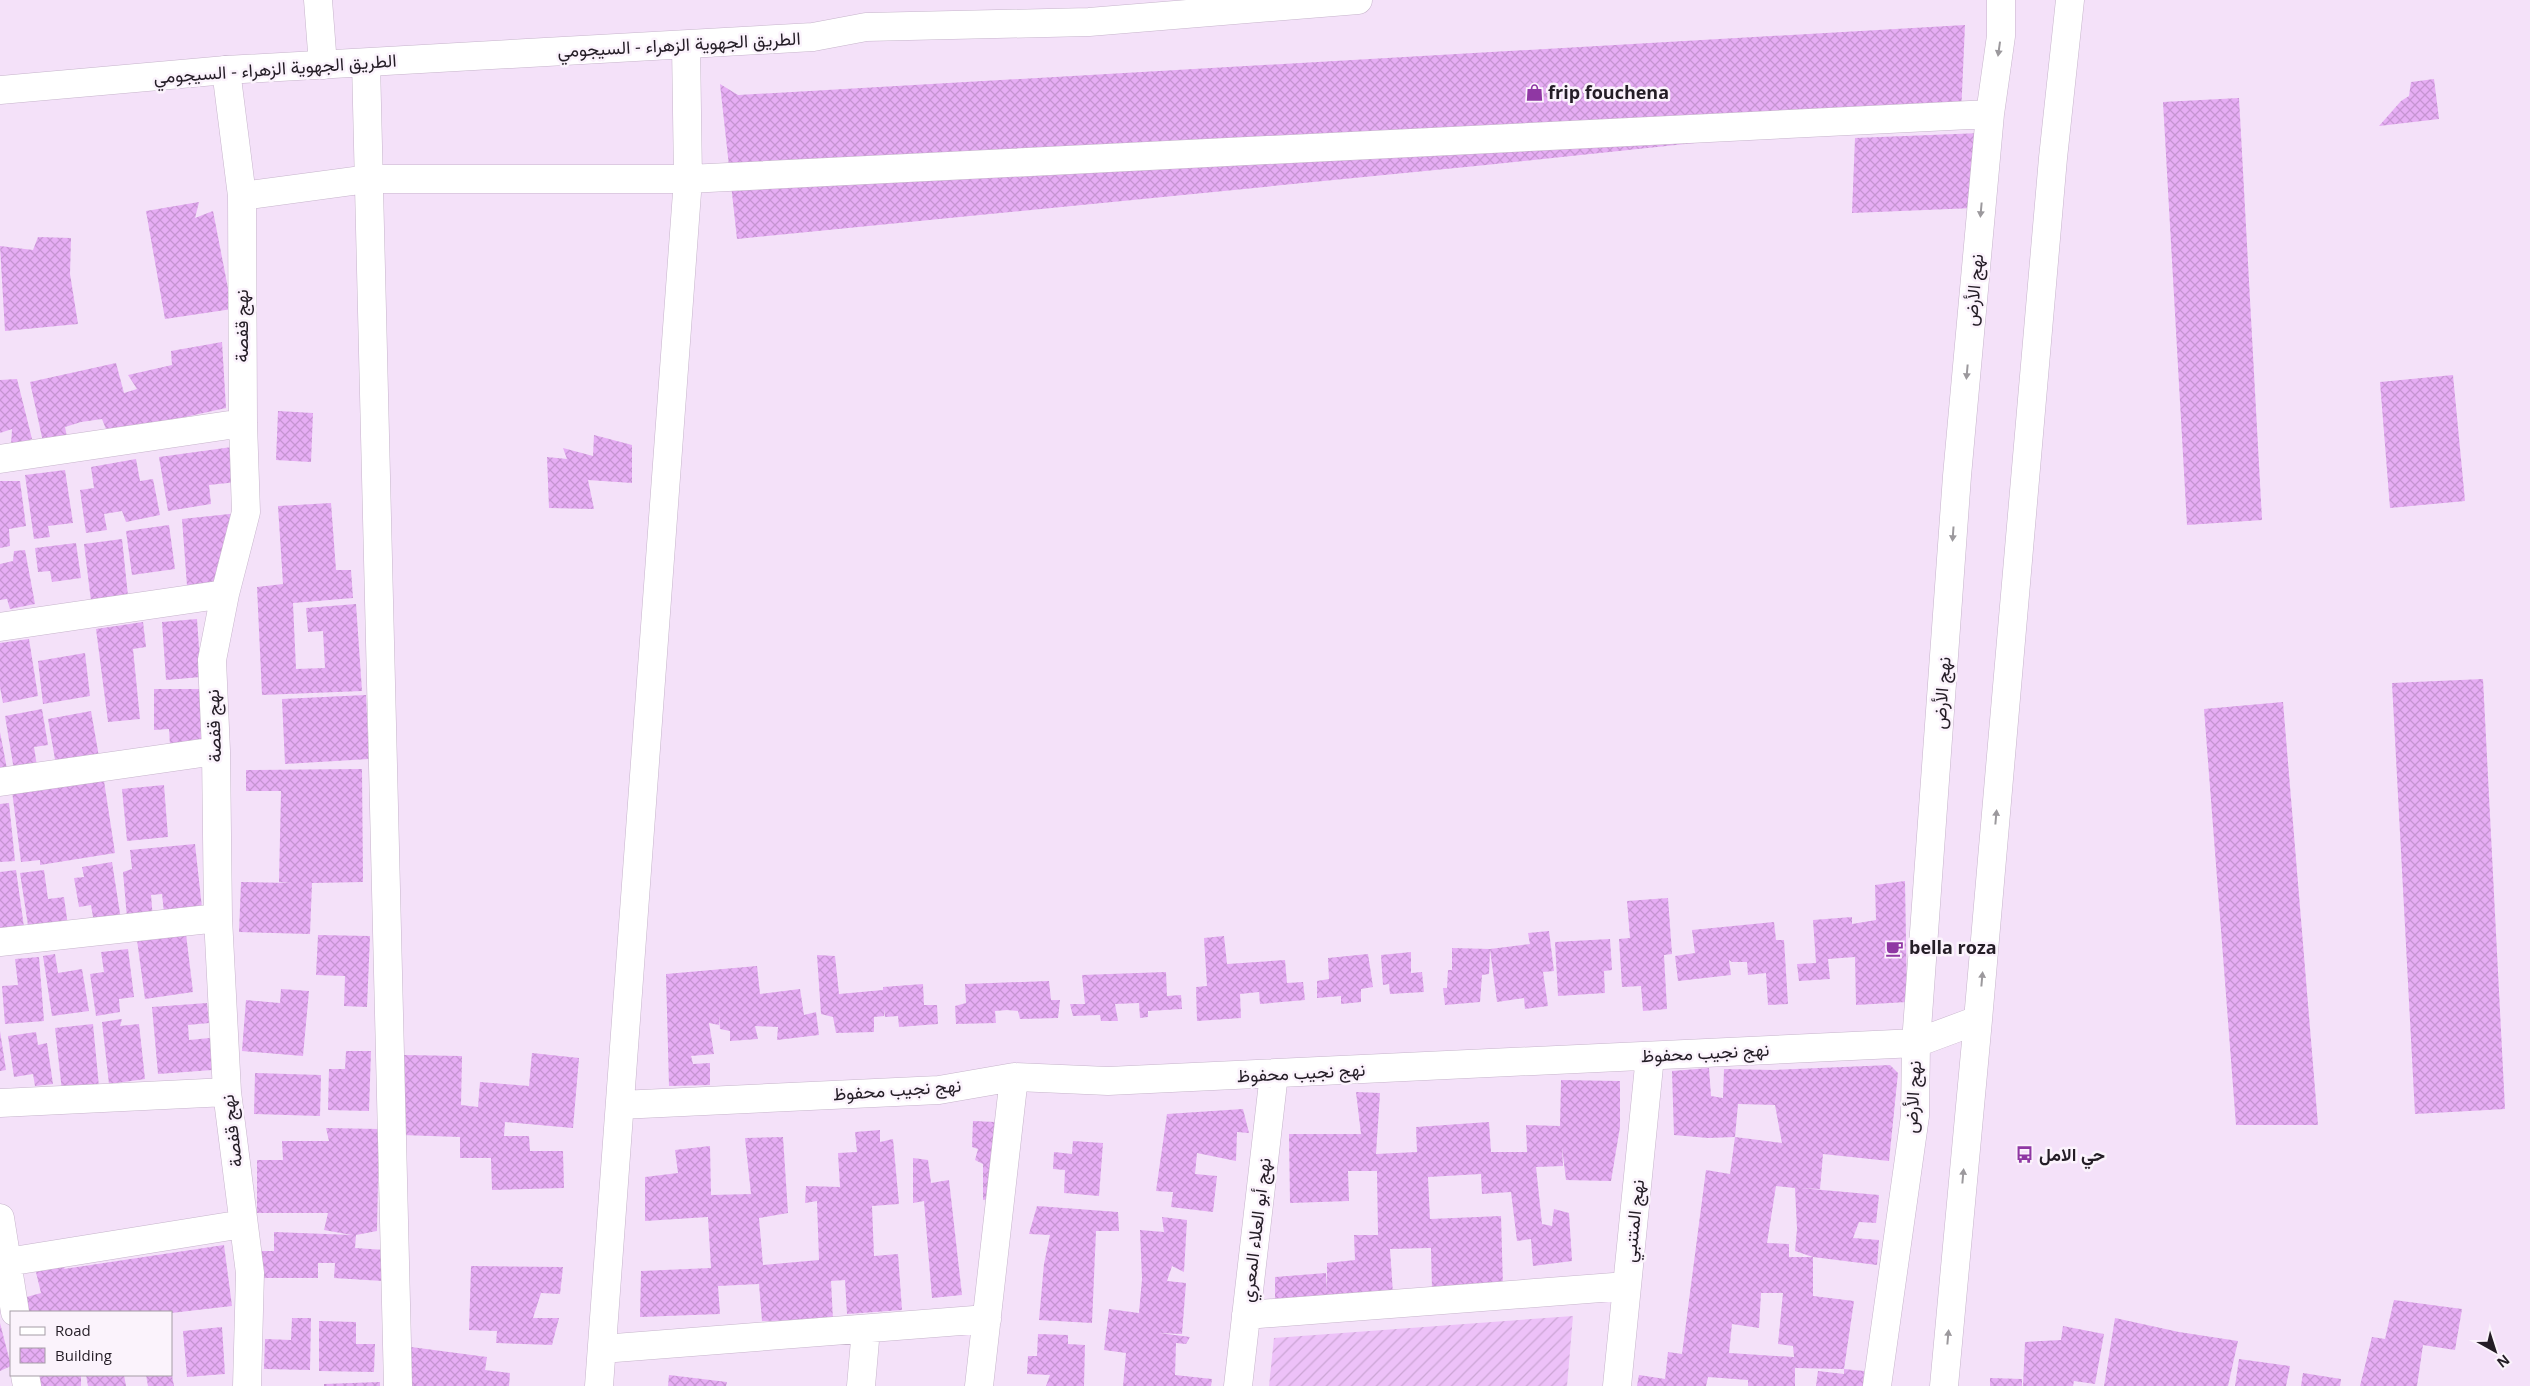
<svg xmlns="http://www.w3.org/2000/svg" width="2530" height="1386" font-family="'Open Sans',Vazirmatn,sans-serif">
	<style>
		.garden { fill: url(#garden-furrows) }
		.building { fill: url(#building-cross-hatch); fill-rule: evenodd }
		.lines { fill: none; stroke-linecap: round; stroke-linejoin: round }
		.minor-casing { stroke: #c6b4cb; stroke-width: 29 }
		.major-casing { stroke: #c6b4cb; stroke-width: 29 }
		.minor { stroke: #fff; stroke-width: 28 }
		.major { stroke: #fff; stroke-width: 28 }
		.oneway { fill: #9c999d }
		.labels { text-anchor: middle; stroke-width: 5; stroke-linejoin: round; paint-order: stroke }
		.street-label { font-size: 18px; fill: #241d26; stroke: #fbf3fc }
		.poi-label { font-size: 18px; font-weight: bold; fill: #241d26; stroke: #fbf3fc; text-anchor: start }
	</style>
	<defs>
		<pattern id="garden-furrows" width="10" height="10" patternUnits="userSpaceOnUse" patternTransform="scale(1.25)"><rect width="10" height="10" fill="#edc1f8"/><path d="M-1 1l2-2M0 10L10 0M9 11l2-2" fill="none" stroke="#cba5d4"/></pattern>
		<pattern id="building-cross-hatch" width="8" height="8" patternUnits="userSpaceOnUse" patternTransform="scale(1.25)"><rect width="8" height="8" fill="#e6adf4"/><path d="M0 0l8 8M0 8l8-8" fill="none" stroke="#c594d1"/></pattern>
	</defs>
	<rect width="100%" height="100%" fill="#f4e1f9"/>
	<path class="garden" d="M1573 1316 1567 1386H1269L1274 1338Z"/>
	<path class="building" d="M1965 25 1961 115 1486 165 737 239 720 84 738 95Z
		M2434 79 2439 119 2379 126 2401 101 2409 96 2411 82Z
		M2239 98 2262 520 2187 525 2163 102Z
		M1981 133 1974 208 1852 213 1855 138Z
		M199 202 195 218 213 211 232 309 165 319 146 211Z
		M38 237 71 238 70 274 78 324 5 331 0 246 33 250Z
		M222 342 226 408 108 434 102 419 81 422 65 427 67 437 43 442 30 382 116 363 124 393 137 389 128 375 172 365 171 351Z
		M2453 375 2465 501 2390 508 2380 382Z
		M17 379 32 439 11 446 12 429 0 433V380Z
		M278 411 313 413 311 462 276 460Z
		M594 435 632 445V483L588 480 594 509 549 508 547 457 567 459 563 448 593 456Z
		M232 447 237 482 209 485 211 504 168 511 159 457Z
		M136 459 140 481 153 479 160 515 126 522 122 511 104 514 107 530 86 533 80 490 94 488 91 467Z
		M65 470 73 523 48 526 50 537 34 539 25 475Z
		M0 481H20L26 526 9 529 10 546 0 548Z
		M331 503 336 570H351L353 598 293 603 296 669 325 668 323 631 308 632 306 608 356 604 362 691 262 695 257 587 283 584 278 506Z
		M239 513 220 582 187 586 182 519Z
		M169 525 175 569 132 575 126 531Z
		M122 539 128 596 91 601 84 544Z
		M76 543 81 578 52 582 50 571 38 572 35 548Z
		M25 550 35 604 10 609 7 599 0 600V564L13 561 14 551Z
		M197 619 201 677 166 680 162 622Z
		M143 622 146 647 133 649 140 719 108 722 96 629Z
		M29 639 38 696 3 703 0 687V643Z
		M85 653 90 696 43 704 38 661Z
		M2483 679 2505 1109 2415 1114 2392 683Z
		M154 689H200L201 745H170L169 729 154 730Z
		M366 695 369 759 285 764 282 699Z
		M2283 702 2318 1125H2236L2204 709Z
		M42 709 48 745 34 747 37 766 14 770 5 716Z
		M91 711 99 757 56 765 48 719Z
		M0 732 7 769 0 770Z
		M362 769 363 882 312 883 310 934 239 932 241 882 291 883 279 882 281 791H246V770Z
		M104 781 115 853 40 865V860L21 862 12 791Z
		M164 785 168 837 127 841 122 789Z
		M9 803 15 861 0 862V804Z
		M195 844 202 908 164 912 162 894 151 895 153 919 127 918 123 872 132 869 130 850Z
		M112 862 121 920 94 923 91 905 79 907 74 878 84 877 82 867Z
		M16 870 24 927 0 930V872Z
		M44 870 48 899 64 897 68 926 29 932 20 873Z
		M1905 881 1907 1002 1856 1005 1855 957 1828 959 1830 979 1799 981 1797 964 1816 963 1813 920 1852 917V924L1876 920 1875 885Z
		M1668 898 1672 954 1664 955 1667 1009 1643 1011 1641 986 1622 987 1619 939 1630 938 1627 901Z
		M1774 922 1776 940H1784L1788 1004 1768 1005 1766 973 1748 975 1747 962H1732L1729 960 1731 975 1678 981 1675 956 1695 953 1692 930Z
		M1549 931 1554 971 1543 972 1548 1006 1525 1009 1524 998 1497 1002 1490 949 1530 944 1528 933Z
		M186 934 193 992 145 999 137 940Z
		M318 935 370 936 367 1007 344 1006 345 976 316 975Z
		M1224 936 1227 964 1285 960 1287 983 1303 982 1305 1000 1260 1004 1259 992 1240 994 1241 1018 1197 1021 1196 987 1207 986 1204 938Z
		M1610 939 1612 970 1604 971 1605 993 1558 996 1555 942Z
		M1452 948 1490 949 1489 974 1482 975 1480 1002 1445 1005 1443 988H1447L1448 970H1452Z
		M128 949 134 997 119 999 120 1012 96 1016 90 974 104 972 101 952Z
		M1411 952V973L1422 972 1424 992 1390 994 1389 984 1383 985 1381 955Z
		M55 954 58 973 82 969 89 1011 52 1016 43 956Z
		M1368 954 1373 987 1361 989V1002L1341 1004V996L1317 998V981L1329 979 1328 958Z
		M817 955 835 956 839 994 883 990V987L923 984 924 1005H937L938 1024 899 1027 898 1016 885 1017 884 1009V1016L874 1017V1032L836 1033 833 1017 821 1014Z
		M39 957 44 1021 5 1024 2 986 18 985 15 959Z
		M757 966 760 994 800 989 804 1015 816 1012 819 1035 777 1040 778 1027 755 1026 758 1039 730 1041V1031L720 1029 719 1015V1025L709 1023 714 1054 691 1056 693 1064 710 1063V1085L669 1086 666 974Z
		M1166 972 1167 996 1181 995 1182 1009 1148 1011V1017L1140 1018 1139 1003 1115 1004 1118 1021H1101L1100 1015 1073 1016 1070 1004H1085L1082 975Z
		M1049 981 1051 1000H1060L1058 1018 1020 1019 1018 1011 1007 1010 995 1011 996 1023 956 1024 955 1006 966 1003 965 984Z
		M281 989 309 991 303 1056 242 1051 246 1000 280 1003Z
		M207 1003 209 1023 188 1025 189 1040 210 1038 212 1070 158 1074 152 1007Z
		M122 1019 120 1026 139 1024 145 1079 109 1084 102 1022Z
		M93 1024 99 1087 62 1091 55 1028Z
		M0 1031 6 1070 0 1071Z
		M36 1032 38 1045 47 1043 53 1084 35 1086 33 1074 14 1077 8 1036Z
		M346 1051H371L369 1111 328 1110 329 1069H345Z
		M532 1053 579 1058 573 1128 505 1122 504 1136H529L530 1151H563L564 1188 492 1190 491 1158H460V1137L401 1135 404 1055 462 1056 461 1105 478 1107 480 1082 529 1086Z
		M1890 1065 1898 1073 1889 1161 1823 1154 1820 1189 1800 1188 1879 1195 1876 1223 1859 1222 1853 1238 1879 1240 1877 1265 1813 1257 1795 1251 1797 1229 1795 1188 1776 1186 1767 1243 1789 1244V1257H1813V1296L1854 1301 1844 1369 1864 1371 1863 1386H1816L1818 1371 1844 1374V1369L1795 1368V1386H1748V1380L1708 1377 1706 1386H1637L1639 1375 1665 1379 1668 1352 1682 1354 1706 1170 1730 1174 1735 1137 1782 1143 1775 1105 1738 1104 1735 1137 1708 1138 1674 1135 1672 1071 1709 1068 1711 1096 1723 1098 1724 1069 1775 1070ZM1761 1293H1783L1778 1344 1793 1346 1794 1357 1729 1353 1732 1324 1759 1328Z
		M255 1073 321 1075 320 1116 254 1114Z
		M1561 1080 1620 1081V1127L1611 1181 1566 1180 1562 1147 1563 1166 1536 1167 1542 1224 1552 1226 1554 1209 1569 1213 1572 1261 1533 1266 1531 1239 1517 1241 1511 1192 1482 1194 1481 1174 1428 1177 1430 1219 1501 1216 1503 1287 1432 1289 1431 1248 1390 1249 1393 1294 1275 1303V1277L1326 1273 1327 1291V1263L1355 1260 1354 1235H1378L1377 1171H1348L1349 1201 1290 1203 1289 1134H1361L1356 1092 1380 1093 1376 1154 1417 1152 1416 1127 1489 1122 1491 1152H1527L1526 1125 1560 1126Z
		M1243 1109 1249 1133 1237 1132 1236 1161 1197 1153 1195 1174 1217 1176 1213 1212 1171 1207 1173 1192 1156 1191 1167 1114Z
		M973 1121 995 1122 996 1198 983 1200V1164L975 1160 978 1149 972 1147Z
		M326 1128 379 1129 377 1231 356 1235 355 1248 385 1250 383 1281 334 1278 335 1263H318V1278H255V1251H274V1232L352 1235 324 1230 328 1213H257V1160H283L282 1141H329Z
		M880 1130V1142L893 1139 899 1204 872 1206 874 1256 898 1254 902 1310 847 1314 845 1280 831 1281 833 1320 762 1321 759 1284 718 1286 720 1314 640 1317 641 1271 711 1268 708 1217 645 1221V1177L678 1173 675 1150 710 1146 711 1195 751 1194 745 1138 783 1137 788 1213 759 1218 763 1265 819 1260 817 1201 805 1203 806 1186 840 1187 838 1153 857 1152 855 1132Z
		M1073 1141 1103 1143 1099 1196 1064 1193 1065 1170 1053 1169 1054 1152 1072 1154Z
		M913 1158 928 1160 931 1183 949 1180 962 1295 932 1298 924 1201 913 1203Z
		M1037 1206 1118 1212 1119 1231H1096L1092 1323 1039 1320 1044 1264 1050 1235 1029 1234Z
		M1162 1217 1187 1220 1184 1272 1172 1266 1167 1281 1186 1283 1182 1334 1159 1333 1190 1337 1186 1344 1176 1343 1175 1375 1212 1379 1211 1386H1123L1126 1353 1104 1350 1109 1309 1139 1313 1142 1279 1140 1230 1164 1232Z
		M224 1245 232 1306 171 1313 26 1312 23 1298 41 1293 35 1268 65 1267 64 1269Z
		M471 1266 563 1267 560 1294 541 1293 533 1318H559L552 1345 496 1343 497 1331 469 1330Z
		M2394 1300 2462 1309 2455 1350 2423 1345 2417 1386H2360L2372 1337 2385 1339Z
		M292 1318H311L310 1370 264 1369 265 1339 291 1340Z
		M2115 1318 2179 1332 2238 1341 2228 1386H2104Z
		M319 1321 356 1322V1344H375L374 1372 319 1371Z
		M0 1323 11 1366 0 1371Z
		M2063 1326 2104 1334 2095 1384 2074 1381 2073 1386H2023L2025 1342 2061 1340Z
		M222 1327 225 1374 187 1377 183 1331Z
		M1038 1334 1068 1335V1344L1085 1345 1084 1386H1046L1050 1375 1027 1374 1028 1356H1037Z
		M411 1347 487 1357 485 1370 510 1373 509 1386H406Z
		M2239 1359 2290 1366 2286 1386H2235Z
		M171 1370 174 1386H148L146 1375H171Z
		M2303 1373 2341 1379 2340 1386H2301Z
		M38 1375H81V1386H41Z
		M86 1375H124L126 1386H88Z
		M669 1375 727 1382 726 1386H668Z
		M1990 1378 2022 1379V1386H1990Z
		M380 1382V1386H324V1384Z"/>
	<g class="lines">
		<defs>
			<path id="minor" d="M318 0 323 65
				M366 63 398 1386
				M226 70 242 196 243 423 246 512 225 594 212 660 216 751 218 918 227 1092 250 1273 247 1386
				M242 196 368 179H688L1990 114
				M0 459 243 423
				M0 627 225 594
				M0 782 216 751
				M0 942 218 918
				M0 1103 227 1092
				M620 1105 939 1090 1014 1077 1108 1081 1916 1043 1978 1020
				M0 1218 15 1312
				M7 1262 243 1224
				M1246 1315 1627 1286
				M602 1349 987 1319
				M25 1375 27 1386
				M599 1386 688 179 686 45
				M861 1386 866 1329
				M979 1386 1014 1077
				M1238 1386 1274 1074
				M1617 1386 1650 1056
				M1877 1386 1915 1116 1916 1043 1957 476 1990 114 2001 36V0
				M1944 1386 1978 1020 2053 158 2070 0"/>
			<path id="major" d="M0 90 226 70 813 37 866 27 1089 22 1358 0"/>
		</defs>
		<use href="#minor" class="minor-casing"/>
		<use href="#major" class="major-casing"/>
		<use href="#minor" class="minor"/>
		<use href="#major" class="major"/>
	</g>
	<defs><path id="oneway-solid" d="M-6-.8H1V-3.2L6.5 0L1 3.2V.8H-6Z" transform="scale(1.25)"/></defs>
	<g class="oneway">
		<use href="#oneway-solid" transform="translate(1999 49) rotate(98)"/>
		<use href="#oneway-solid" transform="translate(1981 210) rotate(95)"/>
		<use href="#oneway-solid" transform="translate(1967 372) rotate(95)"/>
		<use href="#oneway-solid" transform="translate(1953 534) rotate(94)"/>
		<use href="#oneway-solid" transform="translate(1996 817) rotate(-85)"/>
		<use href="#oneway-solid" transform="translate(1982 979) rotate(-85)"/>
		<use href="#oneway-solid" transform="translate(1963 1176) rotate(-85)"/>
		<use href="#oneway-solid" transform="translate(1948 1337) rotate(-85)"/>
	</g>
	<defs>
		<symbol id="shop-bare" viewBox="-9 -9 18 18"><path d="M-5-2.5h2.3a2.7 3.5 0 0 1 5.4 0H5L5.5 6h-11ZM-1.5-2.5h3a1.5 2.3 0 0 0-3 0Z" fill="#8f37a3" stroke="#fbf3fc" stroke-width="2.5" paint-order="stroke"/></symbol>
		<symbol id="cafe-bare" viewBox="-9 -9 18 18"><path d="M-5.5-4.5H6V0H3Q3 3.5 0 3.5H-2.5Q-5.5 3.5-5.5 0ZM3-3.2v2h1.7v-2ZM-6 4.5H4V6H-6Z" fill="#8f37a3" stroke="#fbf3fc" stroke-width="2.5" paint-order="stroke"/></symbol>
		<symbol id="bus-bare" viewBox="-9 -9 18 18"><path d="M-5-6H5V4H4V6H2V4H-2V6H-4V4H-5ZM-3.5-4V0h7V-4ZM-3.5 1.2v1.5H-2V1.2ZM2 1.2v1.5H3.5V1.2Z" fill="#8f37a3" stroke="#fbf3fc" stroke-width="2.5" paint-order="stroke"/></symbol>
	</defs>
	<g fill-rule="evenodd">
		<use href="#shop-bare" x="1522" y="80" width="25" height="25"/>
		<use href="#cafe-bare" x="1882" y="936" width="25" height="25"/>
		<use href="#bus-bare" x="2012" y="1142" width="25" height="25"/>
	</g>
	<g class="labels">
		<g class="street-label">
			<text transform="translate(679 45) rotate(-3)" y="6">الطريق الجهوية الزهراء - السيجومي</text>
			<text transform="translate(275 69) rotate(-4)" y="6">الطريق الجهوية الزهراء - السيجومي</text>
			<text transform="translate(1974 290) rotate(-85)" y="6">نهج الأرض</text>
			<text transform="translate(242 326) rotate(-90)" y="6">نهج قفصة</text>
			<text transform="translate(1942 693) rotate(-86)" y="6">نهج الأرض</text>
			<text transform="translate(214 726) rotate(-92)" y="6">نهج قفصة</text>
			<text transform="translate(1705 1053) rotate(-3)" y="6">نهج نجيب محفوظ</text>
			<text transform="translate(1301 1073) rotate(-3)" y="6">نهج نجيب محفوظ</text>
			<text transform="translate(897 1090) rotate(-4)" y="6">نهج نجيب محفوظ</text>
			<text transform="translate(1913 1097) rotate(-87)" y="6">نهج الأرض</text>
			<text transform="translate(232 1131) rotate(-97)" y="6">نهج قفصة</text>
			<text transform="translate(1634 1221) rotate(-84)" y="6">نهج المتنبي</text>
			<text transform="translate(1256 1230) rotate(-83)" y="6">نهج أبو العلاء المعري</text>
		</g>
		<g class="poi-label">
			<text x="1548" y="99">frip fouchena</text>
			<text x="1909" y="954">bella roza</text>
			<text x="2039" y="1161">حي الامل</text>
		</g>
	</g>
	<rect x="10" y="1311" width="162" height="65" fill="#fbf3fc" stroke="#a59da6"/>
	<rect x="20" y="1327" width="25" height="8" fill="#ffffff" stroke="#a59da6"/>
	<text x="55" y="1336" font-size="15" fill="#241d26">Road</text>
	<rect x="20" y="1348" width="25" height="15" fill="url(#building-cross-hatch)" stroke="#a59da6"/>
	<text x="55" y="1361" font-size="15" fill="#241d26">Building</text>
	<g transform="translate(2495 1351) rotate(141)" stroke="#fbf3fc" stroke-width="4" paint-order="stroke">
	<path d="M0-4L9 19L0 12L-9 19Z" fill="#241d26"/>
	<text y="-8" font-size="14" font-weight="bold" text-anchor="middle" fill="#241d26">N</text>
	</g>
</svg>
